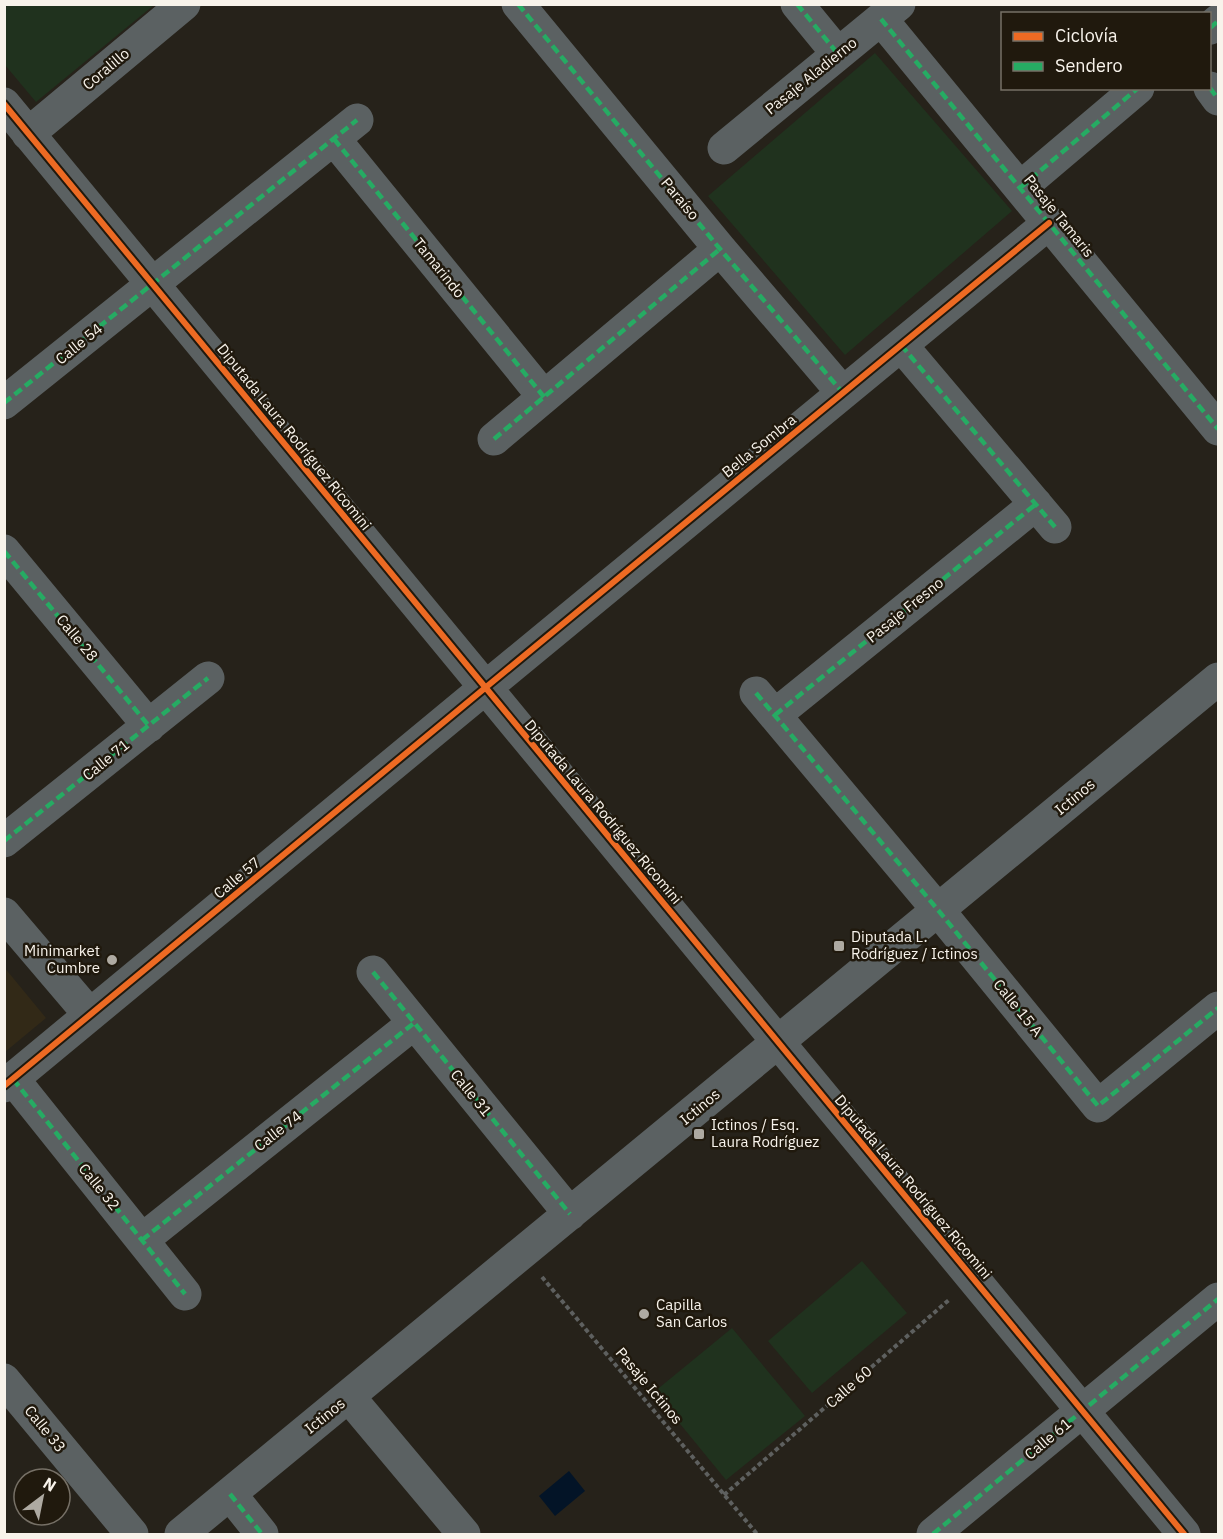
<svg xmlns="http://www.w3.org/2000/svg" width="1223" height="1539" font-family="'IBM Plex Sans',sans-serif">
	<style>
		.built { fill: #322917 }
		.green { fill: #20321e }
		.water { fill: #031427 }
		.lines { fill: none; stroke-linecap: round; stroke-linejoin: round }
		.path { stroke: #5e605f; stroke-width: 4; stroke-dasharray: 4.5 3; stroke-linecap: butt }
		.minor { stroke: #5b6162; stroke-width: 33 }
		.quiet { stroke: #26ab63; stroke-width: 4.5; stroke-dasharray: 9 4.5; stroke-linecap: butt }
		.cycleway-casing { stroke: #20190d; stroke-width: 10 }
		.cycleway { stroke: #ed6a23; stroke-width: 6 }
		.poi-dot { fill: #aeaaa2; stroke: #20190d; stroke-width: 2 }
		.labels { text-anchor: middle; stroke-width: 5; stroke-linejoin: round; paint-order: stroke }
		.street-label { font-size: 15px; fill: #f8f3eb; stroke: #20190d }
		.poi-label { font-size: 15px; fill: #f8f3eb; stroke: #20190d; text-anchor: start }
	</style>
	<rect width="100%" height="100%" fill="#26221a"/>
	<path class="built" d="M4 967 46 1018 5 1052H4Z"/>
	<path class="green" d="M8 5V4L154 5 36 102 5 65V8Z
		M875 53 1012 211 845 355 708 196Z
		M862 1261 907 1313 812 1393 768 1341Z
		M732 1328 805 1416 726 1480 654 1392Z"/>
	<path class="water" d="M569 1471 585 1491 555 1516 539 1496Z"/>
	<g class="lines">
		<path class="path" d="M542 1277 757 1534
			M724 1495 950 1299"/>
		<path class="minor" d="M518 4 720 249 843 393
			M797 4 838 54
			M881 19 1218 429
			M1210 28 1218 21
			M1210 88 1218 99
			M4 104 1184 1534
			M28 134 184 4
			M334 139 544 397
			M724 148 899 4
			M1020 188 1138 88
			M901 345 1055 527
			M4 403 357 120
			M494 439 720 249
			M4 551 149 726
			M756 693 938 910 1098 1106 1218 1008
			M775 715 1036 504
			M4 841 208 678
			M4 914 90 1015
			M373 972 570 1214
			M13 1079 185 1294
			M4 1086 485 688 1049 223
			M142 1240 414 1023
			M4 1380 132 1534
			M349 1397 464 1534
			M230 1494 262 1534
			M181 1534 1218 679
			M933 1534 1218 1299"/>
		<path class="quiet" d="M518 4 720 249 843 393
			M797 4 838 54
			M881 19 1218 429
			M1210 28 1218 21
			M1210 88 1218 99
			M334 139 544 397
			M1020 188 1138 88
			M901 345 1055 527
			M4 403 357 120
			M494 439 720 249
			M4 551 149 726
			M756 693 938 910 1098 1106 1218 1008
			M775 715 1036 504
			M4 841 208 678
			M373 972 570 1214
			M13 1079 185 1294
			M142 1240 414 1023
			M230 1494 262 1534
			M933 1534 1218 1299"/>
		<defs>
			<path id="cycleway" d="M4 104 1184 1534
				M4 1086 485 688 1049 223"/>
		</defs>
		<use href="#cycleway" class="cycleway-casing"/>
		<use href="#cycleway" class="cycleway"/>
	</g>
	<g class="poi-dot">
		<rect x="833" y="940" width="12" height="12" rx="3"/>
		<circle cx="112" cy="960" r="6"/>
		<rect x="693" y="1128" width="12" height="12" rx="3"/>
		<circle cx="644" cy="1314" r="6"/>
	</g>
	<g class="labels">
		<g class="street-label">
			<text transform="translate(106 69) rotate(-40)" y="5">Coralillo</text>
			<text transform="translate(811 76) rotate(-39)" y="5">Pasaje Aladierno</text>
			<text transform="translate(680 199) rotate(50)" y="5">Paraíso</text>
			<text transform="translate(1059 216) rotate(51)" y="5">Pasaje Tamaris</text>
			<text transform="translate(439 268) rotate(51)" y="5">Tamarindo</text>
			<text transform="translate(79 344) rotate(-39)" y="5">Calle 54</text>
			<text transform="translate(294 437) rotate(51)" y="5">Diputada Laura Rodríguez Ricomini</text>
			<text transform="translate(759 446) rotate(-39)" y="5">Bella Sombra</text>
			<text transform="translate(905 610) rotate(-39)" y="5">Pasaje Fresno</text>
			<text transform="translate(77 638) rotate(50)" y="5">Calle 28</text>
			<text transform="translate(106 760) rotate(-39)" y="5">Calle 71</text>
			<text transform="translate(1075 797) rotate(-40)" y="5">Ictinos</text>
			<text transform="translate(603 812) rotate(50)" y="5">Diputada Laura Rodríguez Ricomini</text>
			<text transform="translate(237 878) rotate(-40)" y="5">Calle 57</text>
			<text transform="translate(1018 1008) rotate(51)" y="5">Calle 15 A</text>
			<text transform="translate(471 1093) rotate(51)" y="5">Calle 31</text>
			<text transform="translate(700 1107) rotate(-40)" y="5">Ictinos</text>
			<text transform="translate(278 1131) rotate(-38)" y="5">Calle 74</text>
			<text transform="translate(99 1187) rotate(51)" y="5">Calle 32</text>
			<text transform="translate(913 1187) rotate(50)" y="5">Diputada Laura Rodríguez Ricomini</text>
			<text transform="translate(649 1386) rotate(50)" y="5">Pasaje Ictinos</text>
			<text transform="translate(849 1387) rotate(-41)" y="5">Calle 60</text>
			<text transform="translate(325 1416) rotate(-39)" y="5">Ictinos</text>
			<text transform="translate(45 1429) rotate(51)" y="5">Calle 33</text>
			<text transform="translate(1048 1439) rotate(-40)" y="5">Calle 61</text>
		</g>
		<g class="poi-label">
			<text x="851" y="942">Diputada L.<tspan x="851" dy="17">Rodríguez / Ictinos</tspan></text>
			<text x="100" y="956" text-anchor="end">Minimarket<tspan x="100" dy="17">Cumbre</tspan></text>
			<text x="711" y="1130">Ictinos / Esq.<tspan x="711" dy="17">Laura Rodríguez</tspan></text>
			<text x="656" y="1310">Capilla<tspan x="656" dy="17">San Carlos</tspan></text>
		</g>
	</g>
	<rect width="1223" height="1539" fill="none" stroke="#f8f3eb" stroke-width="12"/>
	<rect x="1001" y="12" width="210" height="78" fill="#20190d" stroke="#767066" stroke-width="1.5"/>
	<rect x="1013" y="32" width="30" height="9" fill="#ed6a23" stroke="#767066" stroke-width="1.5"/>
	<text x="1055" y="42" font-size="18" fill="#f8f3eb">Ciclovía</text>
	<rect x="1013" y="62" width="30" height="9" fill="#26ab63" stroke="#767066" stroke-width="1.5"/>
	<text x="1055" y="72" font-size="18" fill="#f8f3eb">Sendero</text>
	<g transform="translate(42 1497) rotate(32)"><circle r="28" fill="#20190d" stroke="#767066" stroke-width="1.5"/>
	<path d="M0-4.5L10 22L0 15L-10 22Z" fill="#aeaaa2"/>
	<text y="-9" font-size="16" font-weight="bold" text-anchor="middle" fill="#f8f3eb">N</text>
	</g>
</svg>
